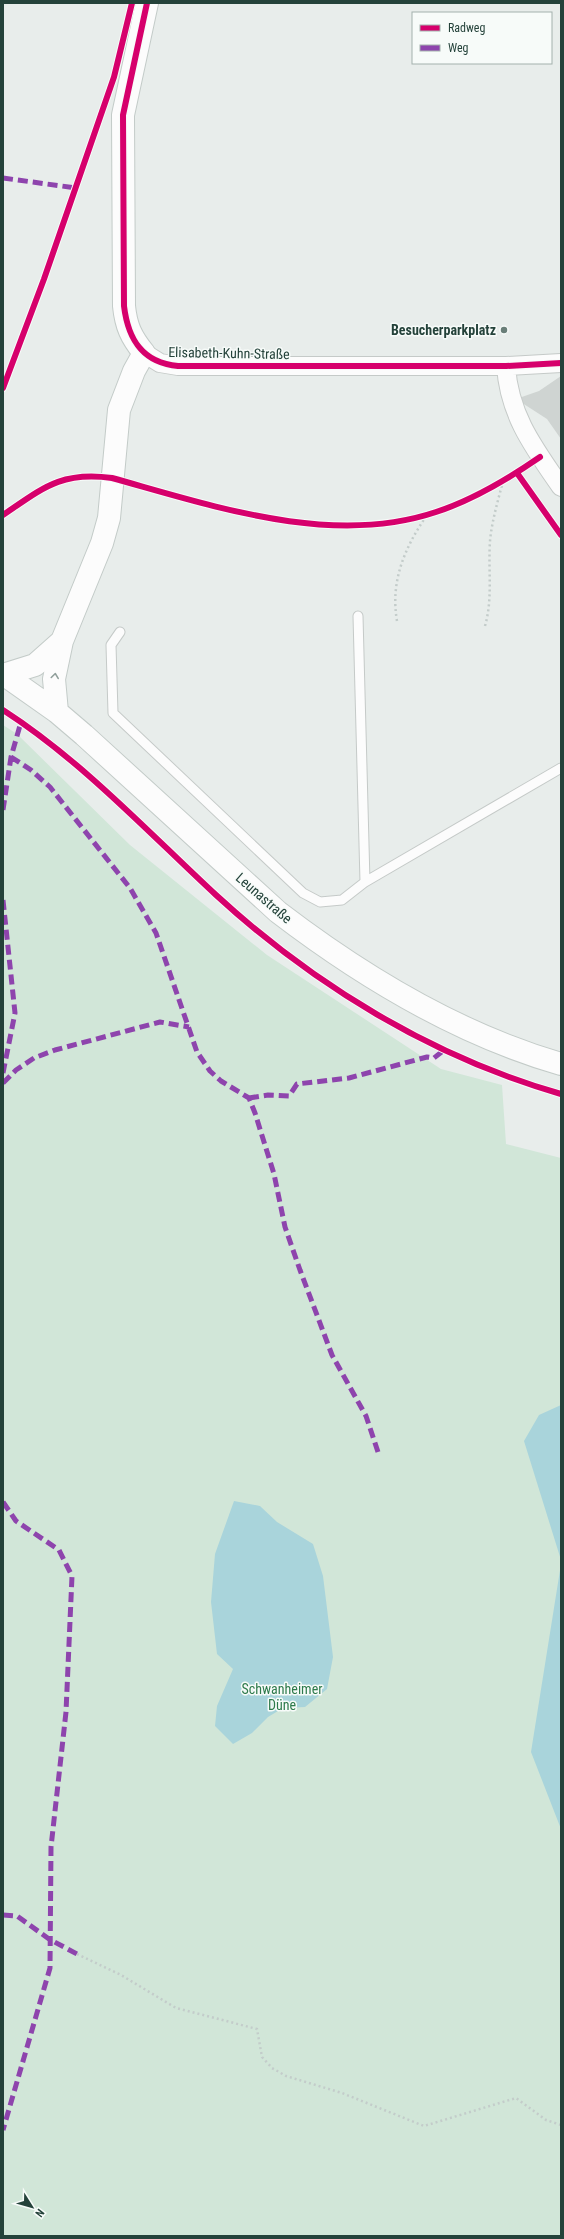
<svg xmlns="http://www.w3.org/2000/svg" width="564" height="2239" font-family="'Roboto Condensed',sans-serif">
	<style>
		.green { fill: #d1e6d8 }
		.water { fill: #a9d4db }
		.building { fill: #cfd4d2 }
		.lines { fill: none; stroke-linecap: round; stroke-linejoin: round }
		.lane-casing { stroke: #c5cac8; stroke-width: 11 }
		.street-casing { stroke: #c5cac8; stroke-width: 20 }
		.secondary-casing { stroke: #c3cbc8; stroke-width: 24 }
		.path { stroke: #c3ccca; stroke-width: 2.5; stroke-dasharray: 2 3; stroke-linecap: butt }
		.lane { stroke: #fcfcfc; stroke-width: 9 }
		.street { stroke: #fcfcfc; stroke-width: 18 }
		.secondary { stroke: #fcfcfc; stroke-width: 22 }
		.quiet { stroke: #8e44ad; stroke-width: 5; stroke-dasharray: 10 5; stroke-linecap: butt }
		.cycleway-casing { stroke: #f7fbf9; stroke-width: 8 }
		.cycleway { stroke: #d6006c; stroke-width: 6 }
		.oneway { stroke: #909f9b }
		.poi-dot { fill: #697e78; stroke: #f7fbf9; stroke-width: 1.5 }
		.labels { text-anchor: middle; stroke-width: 3; stroke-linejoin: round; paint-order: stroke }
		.poi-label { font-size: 14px; font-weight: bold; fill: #24423a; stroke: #f7fbf9; text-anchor: end }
		.street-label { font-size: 14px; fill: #24423a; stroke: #f7fbf9 }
		.park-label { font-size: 14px; fill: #2d7a4b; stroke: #f7fbf9 }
	</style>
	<rect width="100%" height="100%" fill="#e8edeb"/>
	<path class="green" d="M3 725 17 734 130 845 267 955 441 1069 502 1085 506 1144 561 1158V2236H3Z"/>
	<path class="water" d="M561 1405V1560L524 1441 539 1415Z
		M234 1501 260 1506 277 1522 313 1544 323 1576 333 1657 327 1689 305 1707 283 1708 268 1717 252 1733 233 1744 215 1726 217 1706 233 1669 217 1654 211 1602 215 1554Z
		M561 1564V1829L531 1752Z"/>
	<path class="building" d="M561 376V439L547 419 516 399 539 391Z"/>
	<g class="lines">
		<defs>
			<path id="lane" d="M358 616 365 882
				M120 632 111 645 113 713 303 893 320 902 342 900 365 882 561 768"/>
			<path id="street" d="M144 353 160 363 178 366H506L561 363
				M506 366C509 415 534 448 561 487"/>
			<path id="secondary" d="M3 674 57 712 84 735 278 912C363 977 457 1034 561 1064
				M3 675 35 665 62 641
				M57 712 54 679 62 641 102 543 109 518 119 410 134 371 144 353C131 337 126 326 124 306L123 115 147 3"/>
		</defs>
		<use href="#lane" class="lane-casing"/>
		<use href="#street" class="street-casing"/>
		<use href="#secondary" class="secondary-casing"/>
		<path class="path" d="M397 621C390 581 405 547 427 515
			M485 626C493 598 488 570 490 541 492 520 498 501 503 481
			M77 1954 121 1975 176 2008 257 2029 262 2057 272 2068 286 2076 342 2093 424 2126 516 2098 546 2120 561 2125"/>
		<use href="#lane" class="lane"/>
		<use href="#street" class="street"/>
		<use href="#secondary" class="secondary"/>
		<path class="quiet" d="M3 178 76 188
			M11 757 31 770 50 787 130 888 156 933 197 1052 210 1071 221 1081 249 1098 255 1113 274 1174 285 1227 300 1270 332 1355 366 1416 378 1452
			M3 810 11 757 21 722
			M3 900 15 1013 3 1073
			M3 1083 16 1070 34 1058 55 1050 160 1022 189 1027
			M249 1098 268 1095 289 1096 297 1084 349 1078 427 1057 434 1058 444 1050
			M3 1502 16 1521 59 1550 72 1576 66 1712 51 1847 50 1968 3 2130
			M3 1915 17 1916 49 1939 77 1954"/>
		<defs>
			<path id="cycleway" d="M147 3 123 115 124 306C128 339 142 363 178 366H506L561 363
				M3 388 44 279 114 77 132 3
				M517 473 561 535
				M3 515C43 488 61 471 112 478 213 506 332 547 436 512 473 500 508 479 540 457
				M3 710C82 761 147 831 216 895 314 985 432 1057 561 1094"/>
		</defs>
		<use href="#cycleway" class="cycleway-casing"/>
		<use href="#cycleway" class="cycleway"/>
	</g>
	<defs><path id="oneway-chevron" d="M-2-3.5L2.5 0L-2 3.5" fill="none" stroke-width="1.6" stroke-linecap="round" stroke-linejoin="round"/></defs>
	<use class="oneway" href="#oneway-chevron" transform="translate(55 676) rotate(-82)"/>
	<circle class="poi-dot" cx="504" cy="330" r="4"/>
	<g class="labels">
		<g class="poi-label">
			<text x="496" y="335">Besucherparkplatz</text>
		</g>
		<g class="street-label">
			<text transform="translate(229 353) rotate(1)" y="5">Elisabeth-Kuhn-Straße</text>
			<text transform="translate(264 898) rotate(41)" y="5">Leunastraße</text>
		</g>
		<g class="park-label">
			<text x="282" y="1694">Schwanheimer<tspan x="282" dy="16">Düne</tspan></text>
		</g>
	</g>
	<rect width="564" height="2239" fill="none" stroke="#24423a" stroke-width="8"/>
	<rect x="412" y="12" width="140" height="52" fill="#f7fbf9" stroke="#a3b1ad"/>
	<rect x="420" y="25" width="20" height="6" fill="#d6006c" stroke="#a3b1ad"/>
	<text x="448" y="32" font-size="12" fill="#24423a">Radweg</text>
	<rect x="420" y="45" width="20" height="6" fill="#8e44ad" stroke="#a3b1ad"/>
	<text x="448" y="52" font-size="12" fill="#24423a">Weg</text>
	<g transform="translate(32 2207) rotate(127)" stroke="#f7fbf9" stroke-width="3" paint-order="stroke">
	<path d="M0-3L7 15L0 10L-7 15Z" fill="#24423a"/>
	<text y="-6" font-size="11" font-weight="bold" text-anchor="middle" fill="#24423a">N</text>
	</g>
</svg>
